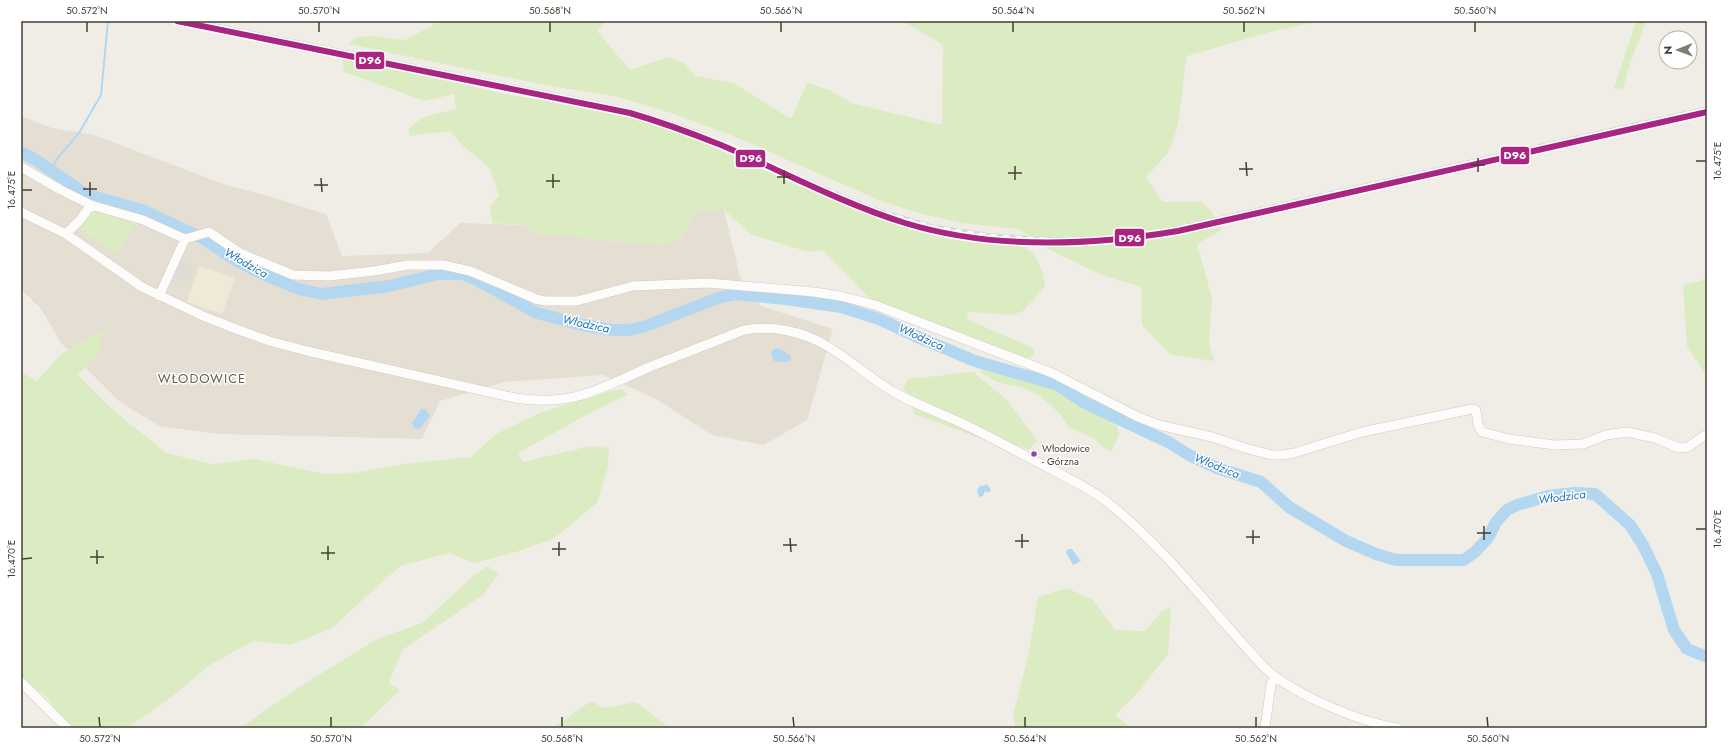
<svg xmlns="http://www.w3.org/2000/svg" width="1728" height="749" font-family="Jost,sans-serif">
	<style>
		.residential { fill: #e5dfd3 }
		.education { fill: #efe9d7 }
		.green { fill: #dbecc3 }
		.parking { fill: #dfdcd6 }
		.water { fill: #b3d7f1 }
		.lines { fill: none; stroke-linecap: round; stroke-linejoin: round }
		.stream { stroke: #b3d7f1; stroke-width: 2 }
		.river { stroke: #b3d7f1; stroke-width: 12 }
		.minor-casing { stroke: #cecbc4; stroke-width: 10 }
		.minor { stroke: #fdfcfb; stroke-width: 9 }
		.rail-casing { stroke: #d8d8d7; stroke-width: 3.5 }
		.rail { stroke: #fff; stroke-width: 2; stroke-dasharray: 6; stroke-linecap: butt }
		.rail-1-casing { stroke: #fff; stroke-width: 9 }
		.rail-1 { stroke: #a82682; stroke-width: 6 }
		.ticks { fill: none; stroke: #453f33; stroke-width: 1.5 }
		.bus-dot { fill: #8e44ad; stroke: #fff; stroke-width: 1.5 }
		.labels { text-anchor: middle; stroke-width: 3; stroke-linejoin: round; paint-order: stroke }
		.bus-label { font-size: 10px; fill: #453f33; stroke: #fff; text-anchor: start }
		.water-label { font-size: 12px; font-style: italic; fill: #2375ba; stroke: #fff }
		.quarter-label { font-size: 13px; letter-spacing: 1px; fill: #695d49; stroke: #fff }
		.line-badge { stroke: #fff; stroke-width: 1.5 }
		.badge-label { font-size: 11px; text-anchor: middle; font-weight: bold; fill: #fff }
		.neatline { fill: none; stroke: #453f33; stroke-width: 1.5 }
		.ticks-label { font-size: 10px; text-anchor: middle; fill: #453f33 }
	</style>
	<rect width="100%" height="100%" fill="#f0ede6"/>
	<path class="residential" d="M21 116 52 128 94 135 226 185 268 196 326 214 342 256 428 253 460 223 524 225 536 232 545 234 569 235 603 240 662 245 679 239 698 210H724L740 276 761 306 833 329 807 420 764 445 712 435 656 399 603 375 504 382 440 401 422 439 219 434 159 426 120 402 61 343 42 310 21 289Z"/>
	<path class="education" d="M199 266 235 278 222 314 187 302Z"/>
	<path class="green" d="M448 21H606L597 31 630 70 668 57 685 64 696 76 734 83 791 119 807 83 830 90 852 103 942 125 943 45 903 21H1320L1270 32 1187 56C1181 86 1183 117 1171 146 1168 156 1153 169 1146 177L1163 202H1202L1211 211 1222 230 1197 244 1212 298 1209 342 1214 361 1171 355 1142 325 1141 287 1099 274 1050 250 1019 229 961 223 915 212 881 201 731 135 668 112 614 96 550 86 348 44 356 37 372 36 405 40 435 24Z
		M1636 21H1646L1630 63 1623 89 1614 88Z
		M342 59 391 67 504 94 600 110 653 124 701 141 785 180 875 217 946 238 1023 246C1040 256 1042 269 1045 287L1023 311 1012 315 968 312 967 319 1033 348 1035 354 1027 359 871 300 822 250 809 252 752 235 724 210H698L679 239 662 245 603 240 569 235 545 234 536 232 524 225 492 223 490 206 499 196 489 167 464 147 451 132 430 133 410 136 408 129 423 117 456 109 454 94 425 101 344 72Z
		M99 210 137 222 116 254 79 229 93 212Z
		M1707 279V376L1687 347 1683 285Z
		M102 330 100 350 78 375 112 409 166 453 212 464 255 459 324 474 353 473 411 463 471 457 496 434 537 414 601 393 622 389 628 395 597 409 518 453 523 462 590 446 609 448 608 467 597 503 553 539 516 552 474 563 449 553 400 566 332 628 291 645 253 641 210 665 170 698 127 728H71L46 697 21 677 22 670 21 669V396L24 389 21 387V372L37 381 62 353Z
		M984 369 1015 378 1070 387 1112 409 1119 434 1111 453 1099 444 1093 438 1068 427 1061 415 1039 395 1021 387 999 383 978 371Z
		M973 372 1006 399 1037 441 1029 450 1005 440 982 439 914 414 911 397 903 388 909 378C931 378 952 373 973 372Z
		M488 566 498 574 483 595 402 650 389 683 400 690 361 728H240L293 691 377 639 422 623 471 578Z
		M1067 588 1093 600 1115 630 1145 631 1162 611 1171 607 1168 654 1137 694 1115 715 1131 728H1015L1013 715 1029 652 1038 597Z
		M591 701 603 708 636 702 670 728H553Z"/>
	<path class="parking" d="M176 260 194 266 189 283 169 276Z"/>
	<path class="water" d="M778 348 790 355 791 359 787 362 774 361 771 354 773 350Z
		M421 409H425L430 416 420 429H415L412 423Z
		M987 484 991 490 988 493 985 491 983 496 979 497 977 491 980 485 983 486Z
		M1068 549H1072L1081 561 1073 565 1066 552Z"/>
	<g class="lines">
		<path class="stream" d="M52 171 56 160 79 133 101 95 108 21"/>
		<path class="river" d="M21 152 36 160 85 194 142 210 206 240 235 260 267 276 299 289 322 294 389 286 439 274H463L477 280 537 313 582 325 613 330H629L643 327 718 298 736 294 786 299 841 307 879 319 920 338 975 361 1058 385 1083 402 1170 443 1189 455 1217 468 1261 482 1289 507 1346 541 1376 554 1396 560H1464L1475 552 1488 538 1496 522 1507 510 1517 505 1548 496 1575 493 1595 494 1630 525 1643 545 1657 574 1674 630 1687 649 1707 657"/>
		<defs>
			<path id="minor" d="M21 167 61 190 91 205 143 220 185 239
				M21 212 66 234 142 287 203 316 236 329 269 341 307 351 515 398C574 407 600 388 652 366 683 354 713 342 744 330 772 325 802 331 827 346 849 359 869 377 892 391 918 406 947 415 974 429 1000 442 1025 456 1051 469 1069 479 1089 488 1106 501 1149 535 1185 577 1221 619 1236 636 1250 653 1266 669 1295 695 1359 722 1398 728
				M66 234 80 220 91 205
				M159 296 185 239 209 232 240 253 293 275 329 276 374 271 408 265H443L470 271 536 299 545 301H577L633 286 708 283 814 292 840 296 875 305 1052 373 1138 417 1159 425 1212 437 1248 449 1272 455H1283L1294 453 1362 432 1472 409 1476 410 1478 425 1482 432 1509 439 1555 445 1583 444 1606 435 1627 432 1655 438 1679 448 1688 447 1707 434
				M21 682 67 728
				M1265 728 1271 684 1276 677"/>
		</defs>
		<use href="#minor" class="minor-casing"/>
		<use href="#minor" class="minor"/>
		<defs>
			<path id="rail" d="M195 21 631 110 698 132 784 171 875 209 932 226 990 235 1052 239 1117 237 1157 232 1707 108"/>
		</defs>
		<use href="#rail" class="rail-casing"/>
		<use href="#rail" class="rail"/>
		<defs>
			<path id="rail-1" d="M177 21 630 113C661 122 691 133 721 145 782 171 841 203 905 223 993 250 1088 246 1178 231L1707 112"/>
		</defs>
		<use href="#rail-1" class="rail-1-casing"/>
		<use href="#rail-1" class="rail-1"/>
	</g>
	<path class="ticks" d="M87 22V32M319 22V32M550 22V32M781 22V32M1013 22V32M1244 22V32M1475 22V32M1478 158V172M1696 161H1706M1246 162 1247 176M1471 165H1485M1015 166V180M1239 169H1253M784 170V184M1008 173H1022M553 174V188M777 177H791M321 178 322 192M546 181H560M90 182V196M314 185H328M83 189H97M22 190H32M1484 526V540M1696 529H1706M1253 530V544M1477 533H1491M1022 534V548M1246 537H1260M790 538 791 552M1015 541H1029M559 542V556M783 545H797M328 546V560M552 549H566M97 550V564M321 553H335M90 557H104M22 559 32 558M99 717 100 727M331 717V727M562 717V727M793 717 794 727M1025 717V727M1256 717V727M1487 717 1488 727"/>
	<circle class="bus-dot" cx="1034" cy="454" r="3.5"/>
	<g class="labels">
		<g class="bus-label">
			<text x="1042" y="452">Włodowice<tspan x="1042" dy="13">- Górzna</tspan></text>
		</g>
		<g class="water-label">
			<text transform="translate(246 263) rotate(30)" y="4">Włodzica</text>
			<text transform="translate(586 324) rotate(12)" y="4">Włodzica</text>
			<text transform="translate(921 337) rotate(24)" y="4">Włodzica</text>
			<text transform="translate(1217 466) rotate(22)" y="4">Włodzica</text>
			<text transform="translate(1562 497) rotate(-7)" y="4">Włodzica</text>
		</g>
		<g class="quarter-label">
			<text x="202" y="383">WŁODOWICE</text>
		</g>
	</g>
	<g class="line-badge">
		<rect x="355" y="51" width="30" height="19" rx="4" fill="#a82682"/>
		<rect x="1500" y="146" width="30" height="19" rx="4" fill="#a82682"/>
		<rect x="735" y="149" width="31" height="19" rx="4" fill="#a82682"/>
		<rect x="1114" y="228" width="31" height="19" rx="4" fill="#a82682"/>
	</g>
	<g class="badge-label">
		<text x="370" y="64">D96</text>
		<text x="1515" y="159">D96</text>
		<text x="751" y="162">D96</text>
		<text x="1130" y="242">D96</text>
	</g>
	<rect width="1728" height="749" fill="none" stroke="#ffffff" stroke-width="44"/>
	<g transform="translate(1678 50) rotate(269)"><circle r="19" fill="#ffffff" stroke="#b5b2ad"/>
	<path d="M0-3L7 15L0 10L-7 15Z" fill="#817c72"/>
	<text y="-6" font-size="11" font-weight="bold" text-anchor="middle" fill="#453f33">N</text>
	</g>
	<rect x="22" y="22" width="1684" height="705" class="neatline"/>
	<g class="ticks-label">
		<text x="87" y="14">50.572°N</text>
		<text x="319" y="14">50.570°N</text>
		<text x="550" y="14">50.568°N</text>
		<text x="781" y="14">50.566°N</text>
		<text x="1013" y="14">50.564°N</text>
		<text x="1244" y="14">50.562°N</text>
		<text x="1475" y="14">50.560°N</text>
		<text transform="translate(1717 161) rotate(-90)" y="4">16.475°E</text>
		<text transform="translate(11 190) rotate(-90)" y="4">16.475°E</text>
		<text transform="translate(1717 529) rotate(-90)" y="4">16.470°E</text>
		<text transform="translate(11 559) rotate(-90)" y="4">16.470°E</text>
		<text x="100" y="742">50.572°N</text>
		<text x="331" y="742">50.570°N</text>
		<text x="562" y="742">50.568°N</text>
		<text x="794" y="742">50.566°N</text>
		<text x="1025" y="742">50.564°N</text>
		<text x="1256" y="742">50.562°N</text>
		<text x="1488" y="742">50.560°N</text>
	</g>
</svg>
